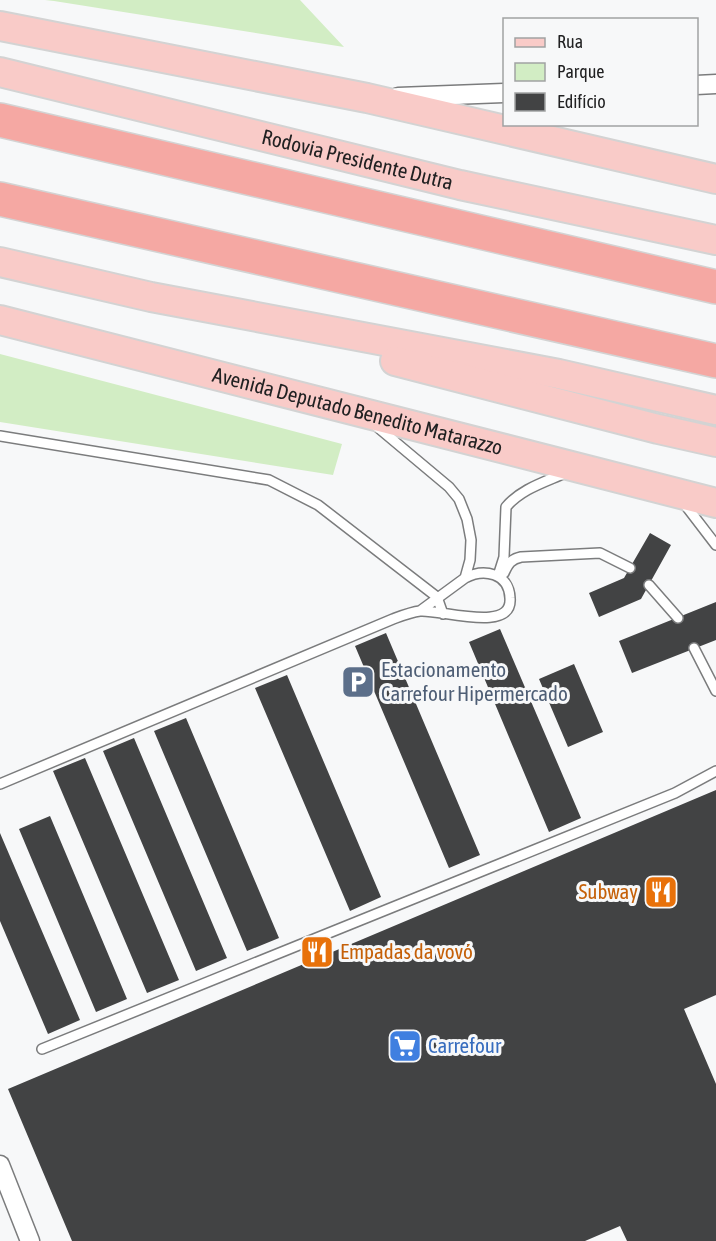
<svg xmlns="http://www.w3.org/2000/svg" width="716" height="1241" font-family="'Asap Condensed',sans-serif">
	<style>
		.green { fill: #d2edc4 }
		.building { fill: #424344 }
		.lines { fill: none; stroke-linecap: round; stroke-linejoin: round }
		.service-casing { stroke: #7b7c7d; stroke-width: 12 }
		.minor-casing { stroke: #7b7c7d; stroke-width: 21 }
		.primary-casing { stroke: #d3d3d3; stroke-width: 32 }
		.motorway-casing { stroke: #d3d3d3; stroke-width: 36 }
		.service { stroke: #fff; stroke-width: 9 }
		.minor { stroke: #fff; stroke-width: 18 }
		.primary { stroke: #f9cbc8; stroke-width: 28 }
		.motorway { stroke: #f5a8a3; stroke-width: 33 }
		.labels { text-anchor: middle; stroke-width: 6; stroke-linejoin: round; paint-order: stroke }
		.street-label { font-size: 21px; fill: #212122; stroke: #f7f8f9 }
		.service-label { font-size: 21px; fill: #4e5e75; stroke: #f7f8f9; text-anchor: start }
		.food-label { font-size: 21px; fill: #c56008; stroke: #f7f8f9; text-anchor: end }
		.shop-label { font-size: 21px; fill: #366cbe; stroke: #f7f8f9; text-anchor: start }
	</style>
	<rect width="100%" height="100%" fill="#f7f8f9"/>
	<path class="green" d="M45 0H300L344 47 54 1Z
		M0 354 342 444 333 475 0 422Z"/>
	<path class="building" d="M650 533 671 545 641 599 599 617 589 593 624 578Z
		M716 602V640L632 673 619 641Z
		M500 629 581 818 549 832 469 642Z
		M386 633 480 855 449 868 355 646Z
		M574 664 603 732 568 747 539 679Z
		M287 675 381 897 350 911 255 688Z
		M186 718 279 938 247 951 154 731Z
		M134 738 227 958 196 971 103 751Z
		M85 758 179 980 147 993 53 771Z
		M716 790V995L684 1009 716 1084V1241H627L620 1226 585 1241H72L8 1089Z
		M50 816 127 999 96 1012 19 829Z
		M0 833 80 1020 48 1034 0 921Z"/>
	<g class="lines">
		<defs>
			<path id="service" d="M375 425 449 487 459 499 467 519 471 540 470 560 465 578 420 611
				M0 436 269 480 318 505 437 597 443 614
				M683 502 716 545
				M504 573C508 564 511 559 521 557L600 553 630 568
				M498 576 504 557 506 507C521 489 545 482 565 473
				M649 585 678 618
				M694 648 716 691
				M0 784 393 619C401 616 411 612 420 611 440 609 513 634 510 598 509 573 484 568 465 578
				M42 1049 675 793 716 771"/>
			<path id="minor" d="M696 85 716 84
				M398 97 504 93
				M0 1165 30 1241"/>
			<g id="primary">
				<path d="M0 26 367 98 716 179"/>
				<path id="s1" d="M0 72 460 185 716 240"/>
				<path d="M0 262 151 297 559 374 716 410"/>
				<path id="s2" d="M0 320 716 503"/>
				<path d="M395 361 658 429 716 442"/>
			</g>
			<path id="motorway" d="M0 120 716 287
				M0 199 716 361"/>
		</defs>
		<use href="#service" class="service-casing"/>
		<use href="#minor" class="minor-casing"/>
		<use href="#primary" class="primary-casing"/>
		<use href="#motorway" class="motorway-casing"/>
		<use href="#service" class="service"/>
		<use href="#minor" class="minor"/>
		<use href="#primary" class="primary"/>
		<use href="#motorway" class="motorway"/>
	</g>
	<defs>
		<symbol id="parking-square" viewBox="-11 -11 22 22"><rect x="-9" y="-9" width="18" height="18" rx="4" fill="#5c6f8a" stroke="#f7f8f9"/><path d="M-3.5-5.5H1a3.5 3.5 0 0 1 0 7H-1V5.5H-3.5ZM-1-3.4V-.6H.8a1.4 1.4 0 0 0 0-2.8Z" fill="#fff"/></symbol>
		<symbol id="restaurant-square" viewBox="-11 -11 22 22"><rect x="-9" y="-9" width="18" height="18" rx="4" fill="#e8710a" stroke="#f7f8f9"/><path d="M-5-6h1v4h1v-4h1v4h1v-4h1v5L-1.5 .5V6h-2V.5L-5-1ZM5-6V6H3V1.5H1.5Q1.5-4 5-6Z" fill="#fff"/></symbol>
		<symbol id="supermarket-square" viewBox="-11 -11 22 22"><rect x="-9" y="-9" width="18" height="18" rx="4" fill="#3f7fe0" stroke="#f7f8f9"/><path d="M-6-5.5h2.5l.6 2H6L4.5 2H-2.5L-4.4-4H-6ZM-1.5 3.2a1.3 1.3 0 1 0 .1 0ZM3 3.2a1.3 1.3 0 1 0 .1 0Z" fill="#fff"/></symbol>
	</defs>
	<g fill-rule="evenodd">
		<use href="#parking-square" x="339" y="663" width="38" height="38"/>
		<use href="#restaurant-square" x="642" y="873" width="38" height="38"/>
		<use href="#restaurant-square" x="298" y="933" width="38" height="38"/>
		<use href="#supermarket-square" x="386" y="1027" width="38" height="38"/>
	</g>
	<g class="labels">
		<g class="street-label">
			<text dy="7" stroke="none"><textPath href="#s1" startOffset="368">Rodovia Presidente Dutra</textPath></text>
			<text dy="7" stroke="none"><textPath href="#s2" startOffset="369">Avenida Deputado Benedito Matarazzo</textPath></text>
		</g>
		<g class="service-label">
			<text x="381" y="677">Estacionamento<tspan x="381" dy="24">Carrefour Hipermercado</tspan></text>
		</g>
		<g class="food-label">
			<text x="638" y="899">Subway</text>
			<text x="340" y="959" text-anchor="start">Empadas da vovó</text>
		</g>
		<g class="shop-label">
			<text x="428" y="1053">Carrefour</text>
		</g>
	</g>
	<rect x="503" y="18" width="195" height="108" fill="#f7f8f9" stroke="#a1a2a3" stroke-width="1.5"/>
	<rect x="515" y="38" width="30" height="9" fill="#f9cbc8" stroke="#a1a2a3" stroke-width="1.5"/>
	<text x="557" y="48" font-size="18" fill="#212122">Rua</text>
	<rect x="515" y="63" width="30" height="18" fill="#d2edc4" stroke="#a1a2a3" stroke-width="1.5"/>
	<text x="557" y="78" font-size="18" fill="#212122">Parque</text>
	<rect x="515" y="93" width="30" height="18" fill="#424344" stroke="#a1a2a3" stroke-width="1.5"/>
	<text x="557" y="108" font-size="18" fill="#212122">Edifício</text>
</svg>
